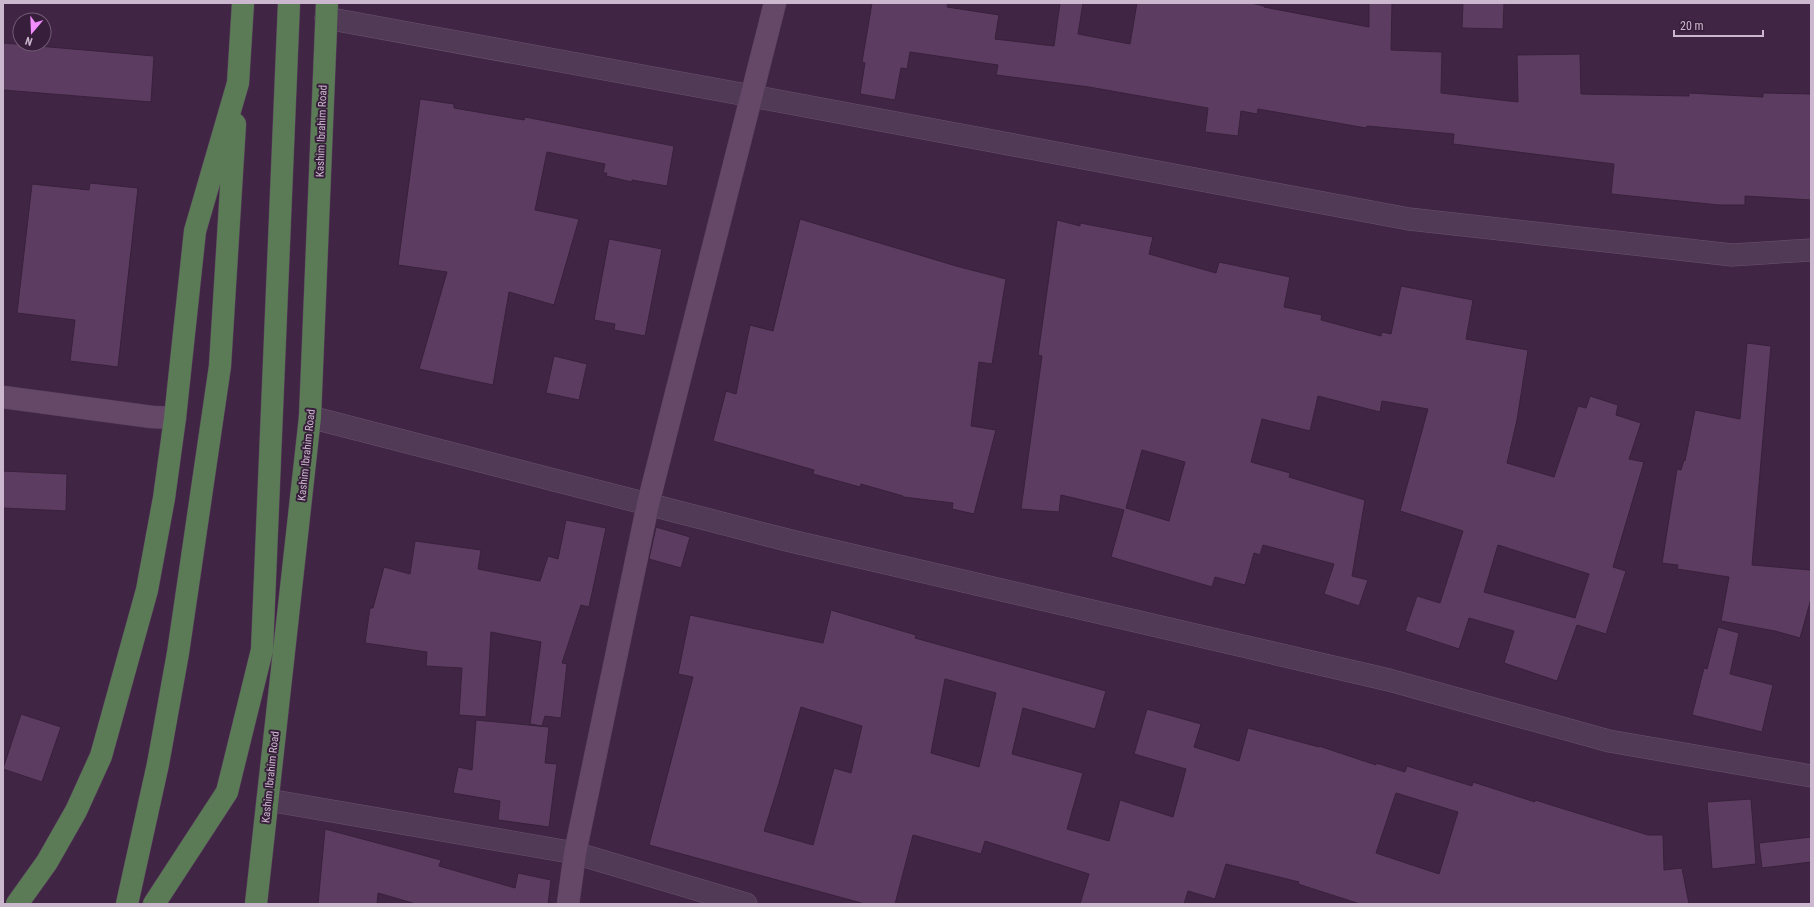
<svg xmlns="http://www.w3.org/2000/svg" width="1814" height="907" font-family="'Roboto Condensed',sans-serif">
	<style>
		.building { fill: #5c3c61; stroke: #39213c; fill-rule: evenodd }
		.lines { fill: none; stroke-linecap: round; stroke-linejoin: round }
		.street-casing { stroke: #69536c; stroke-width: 23 }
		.secondary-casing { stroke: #58415b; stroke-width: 23 }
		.highway-casing { stroke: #59425c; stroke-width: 23 }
		.street { stroke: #513a55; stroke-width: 22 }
		.secondary { stroke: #654868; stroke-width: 22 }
		.highway { stroke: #5a7b56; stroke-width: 22 }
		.labels { text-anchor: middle; stroke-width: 4; stroke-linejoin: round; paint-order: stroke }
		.street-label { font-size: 11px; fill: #ccb8ce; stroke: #371e3a }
	</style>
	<rect width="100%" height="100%" fill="#412545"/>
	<path class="building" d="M872 3H948L947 7 999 15 995 39 1054 46 1060 3H1083L1078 34 1130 44 1137 3H1251L1264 6V7L1369 27V3H1392L1391 50 1442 52 1441 93 1518 102 1517 55 1580 54 1581 94 1689 96V93L1763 97V93L1811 94V200L1745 196V205H1719L1611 194 1614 164 1453 144 1454 134 1367 126 1366 128 1258 109 1257 114 1241 111 1238 136 1205 132 1208 108 1089 87 996 75 998 65 910 52 907 69 901 68 895 100 860 94 865 63 862 62Z
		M1463 3H1504L1503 29 1462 28Z
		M3 43 154 56 151 102 3 90Z
		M420 99 454 104V108L524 120 525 117 674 146 667 186 632 180V182L606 176 607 173H603L605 164 547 152 535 210 579 219 554 305 509 292 493 385 419 369 447 272 398 265Z
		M90 183 138 188 118 367 70 361 75 320 17 313 32 184 89 190Z
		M800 219 956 266 1006 279 992 364 979 362 971 426 996 430 974 514 952 509 953 503 903 497V496L861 484 860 487 813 474 814 470 713 441 726 391 736 394 750 325 773 331Z
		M1057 220 1080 226V223L1153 237 1149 254 1216 273 1219 262 1290 277 1284 307 1322 315 1321 320 1381 336 1382 332 1391 334 1401 286 1473 300 1466 339 1528 350 1517 420 1507 463 1554 477 1578 406 1586 408 1590 396 1618 405 1616 415 1641 423 1629 459 1644 462 1613 567 1626 571 1606 634 1577 625 1557 681 1504 663 1514 631 1469 618 1459 649 1405 631 1417 596 1440 603 1463 531 1400 511 1428 409 1382 401 1380 412 1318 396 1310 431 1262 419 1251 462 1290 473 1289 477 1365 500 1352 576 1368 580 1359 606 1324 594 1334 564 1263 545 1260 555 1254 553 1245 585 1215 577 1212 587 1111 557 1124 510 1061 495 1059 512 1021 509 1042 356 1038 355ZM1142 450 1185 462 1169 521 1126 508ZM1498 545 1589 574 1575 618 1484 592Z
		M609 239 662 249 645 336 614 330 615 324 594 320Z
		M1747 343 1771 346 1752 565 1811 570V599L1800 638 1775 631 1721 621 1729 577 1677 569 1678 565 1662 563 1677 469 1681 470 1684 460 1685 461 1695 410 1740 419Z
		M554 356 587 364 579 400 546 393Z
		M3 471 67 474 66 511 3 508Z
		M566 520 606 528 589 607 581 605 562 663 567 664 561 718 545 716 542 726 530 724 541 642 491 632 486 717 459 715 462 668 426 666 427 652 365 643 370 608H373L384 567 410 574 415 541 481 550 478 569 540 581 548 556 558 559Z
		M656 527 690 537 681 568 649 559Z
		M831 610 916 635 915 638 1106 691 1095 729 1023 708 1012 754 1083 773 1067 829 1109 841 1120 800 1173 817 1186 769 1134 754 1147 709 1201 724 1194 747 1239 761 1248 728 1319 747V746L1376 765V763L1405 772 1407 766 1472 786 1473 782 1535 802V800L1648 835H1663L1664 870 1682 868 1689 904H1360L1298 884 1299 882 1226 864 1215 899 1188 891 1184 904H1080L1089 874 985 841 981 854 913 835 895 904H865L649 845 693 677 678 674 690 615 823 643ZM945 679 996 693 979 767 931 753ZM801 707 862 726 851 773 834 768 813 845 764 831 779 783ZM1396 793 1458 812 1439 874 1376 853Z
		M1718 627 1739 633 1730 674 1773 685 1762 732 1692 715 1704 668 1707 669Z
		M21 714 61 727 42 782 3 769Z
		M476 720 549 727 545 763 557 764 549 827 498 820 500 801 453 793 458 767 472 770Z
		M1751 799 1756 864 1712 869 1707 802Z
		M325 829 441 860 439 866 515 888 518 873 551 880 548 904H416L378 893 377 904H318Z
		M1811 837V862L1762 868 1759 843Z"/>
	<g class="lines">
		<defs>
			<path id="street" d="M326 18 752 96 1409 219 1732 255 1811 250
				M310 417 791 541 1389 680 1609 741 1811 776
				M268 800 575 853 746 904"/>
			<path id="secondary" d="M3 397 152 417 175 418
				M568 904 575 853 648 504 775 3"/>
			<path id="highway" d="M17 904 47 862 76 811 101 756 147 590 164 498 175 418 195 231 238 83 243 3
				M127 904 158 764 178 653 220 366 235 124
				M154 904 227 792 262 650 289 3
				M256 904 310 417 327 3"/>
		</defs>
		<use href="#street" class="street-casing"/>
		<use href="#secondary" class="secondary-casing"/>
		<use href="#highway" class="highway-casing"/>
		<use href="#street" class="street"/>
		<use href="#secondary" class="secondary"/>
		<use href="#highway" class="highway"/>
	</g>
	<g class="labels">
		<g class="street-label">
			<text transform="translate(321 131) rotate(-88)" y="4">Kashim Ibrahim Road</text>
			<text transform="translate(306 455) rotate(-84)" y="4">Kashim Ibrahim Road</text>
			<text transform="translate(270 777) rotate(-84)" y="4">Kashim Ibrahim Road</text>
		</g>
	</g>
	<rect width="1814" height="907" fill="none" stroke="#ccb8ce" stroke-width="8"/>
	<g transform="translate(32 32) rotate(199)"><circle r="19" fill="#371e3a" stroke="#735c75"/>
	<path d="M0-3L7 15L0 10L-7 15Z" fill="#f38cff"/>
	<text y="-6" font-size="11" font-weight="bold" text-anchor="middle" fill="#ccb8ce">N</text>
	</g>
	<path d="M1674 30v6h89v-6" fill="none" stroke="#ccb8ce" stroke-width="2"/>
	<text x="1680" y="30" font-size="12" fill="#ccb8ce" stroke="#371e3a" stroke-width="3" paint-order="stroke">20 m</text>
</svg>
